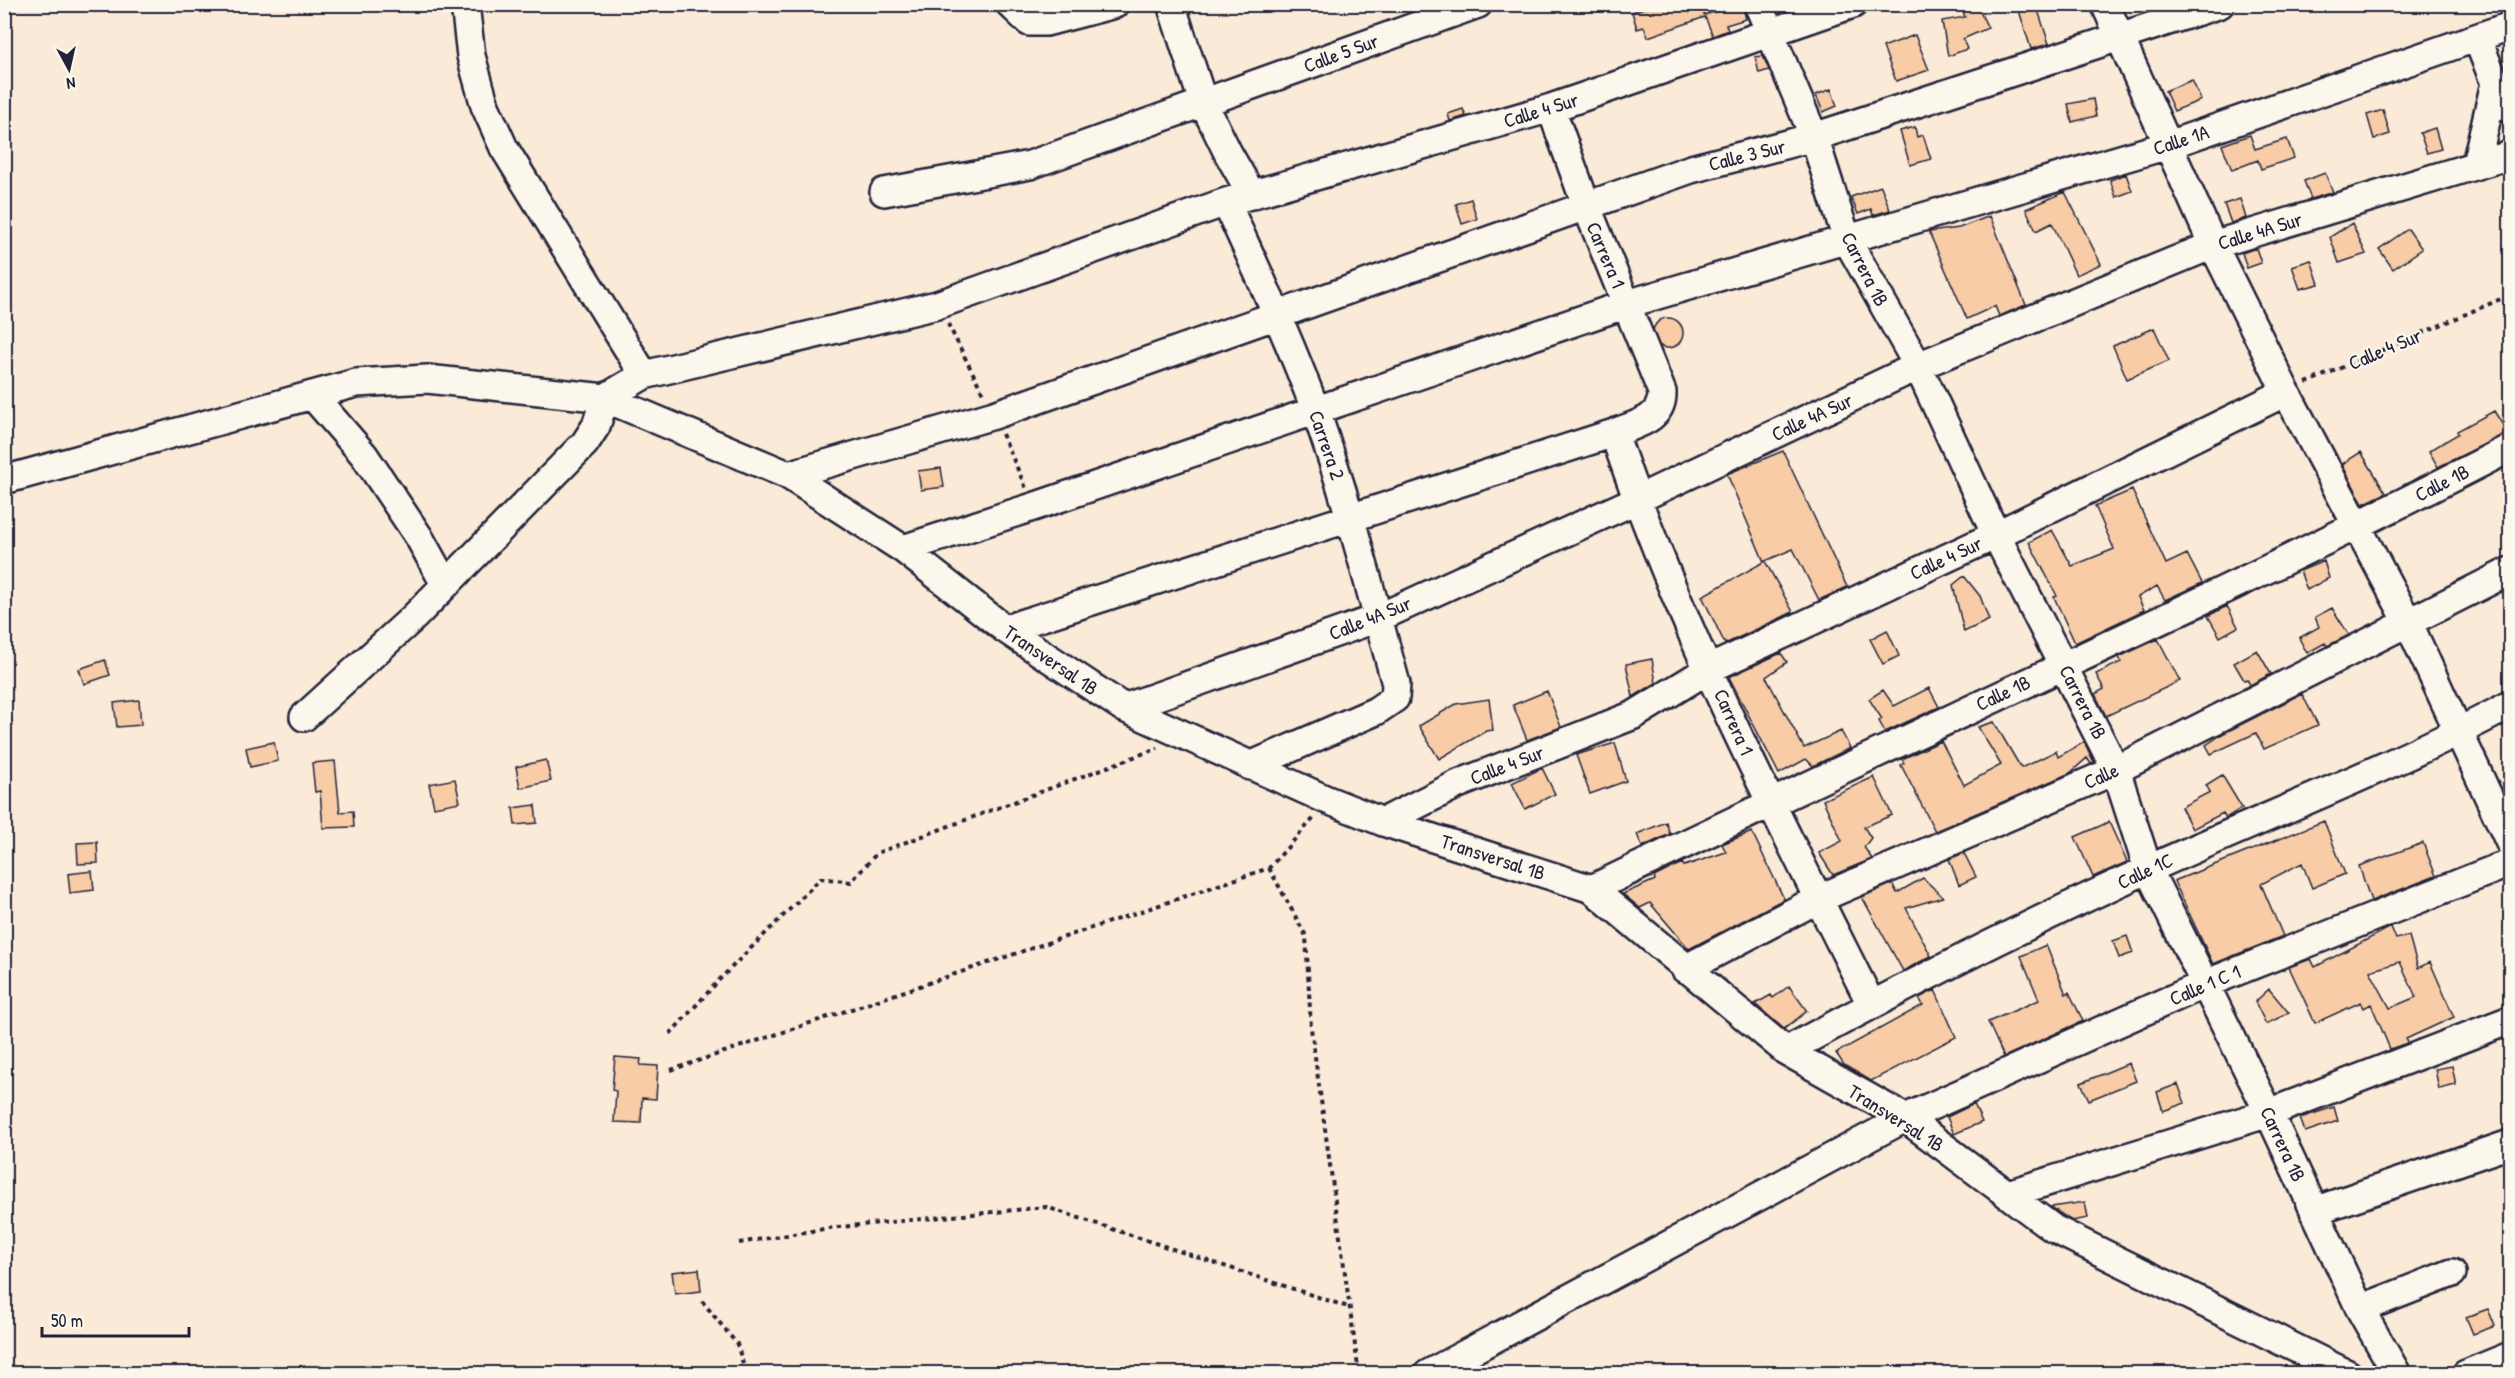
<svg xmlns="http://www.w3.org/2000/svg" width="2515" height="1378" font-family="'Patrick Hand',sans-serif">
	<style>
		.building { fill: #f7cca6; stroke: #22223b; stroke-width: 1.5; fill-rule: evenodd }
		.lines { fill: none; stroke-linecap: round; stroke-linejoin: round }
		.minor-casing { stroke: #22223b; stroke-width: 32 }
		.path { stroke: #22223b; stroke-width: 4; stroke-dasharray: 4.5 4.5; stroke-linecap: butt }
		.minor { stroke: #fbf7ec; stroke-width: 27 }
		.labels { text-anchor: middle; stroke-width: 4.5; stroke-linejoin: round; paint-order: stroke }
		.street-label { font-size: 20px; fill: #22223b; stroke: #fbf7ec }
	</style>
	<rect width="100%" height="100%" fill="#faead7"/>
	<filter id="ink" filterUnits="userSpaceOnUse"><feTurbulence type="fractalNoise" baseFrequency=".0167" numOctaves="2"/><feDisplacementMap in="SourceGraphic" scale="12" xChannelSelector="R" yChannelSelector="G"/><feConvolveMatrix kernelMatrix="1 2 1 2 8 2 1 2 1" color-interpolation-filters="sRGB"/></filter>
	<g filter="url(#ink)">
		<path class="building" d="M1655 4H1701L1704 15 1742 4 1746 19 1726 25 1728 30 1713 36 1705 17 1648 37 1644 27 1637 29 1632 12Z
			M2017 4H2036L2049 44 2031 49Z
			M1977 6 1988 28 1963 39 1967 49 1948 56 1942 21 1965 17 1963 12Z
			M1915 35 1929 70 1896 81 1883 47Z
			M1763 56 1769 70 1759 73 1755 57Z
			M2192 80 2201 100 2174 111 2165 91Z
			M1831 89 1837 106 1823 112 1816 95Z
			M2093 99 2096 116 2072 122 2068 104Z
			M1463 109 1466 116 1450 121 1448 114Z
			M2383 110 2390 134 2374 139 2367 115Z
			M1915 127 1917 137 1923 135 1931 159 1910 165 1900 131Z
			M2435 128 2441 149 2427 153 2420 133Z
			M2250 135 2255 149 2287 139 2294 158 2261 169 2258 160 2232 170 2222 145Z
			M2325 173 2333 192 2311 199 2304 181Z
			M2126 174 2132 191 2116 197 2110 180Z
			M1881 186 1890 210 1873 215 1871 209 1858 214 1851 197Z
			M2065 192 2101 264 2076 275 2052 223 2036 231 2026 209Z
			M1471 199 1477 219 1462 224 1456 204Z
			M2240 199 2246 218 2231 223 2224 204Z
			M1990 216 2026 305 1999 316 1995 306 1967 319 1929 232 1959 228Z
			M2352 223 2366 254 2339 263 2330 237Z
			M2408 229 2422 249 2393 269 2379 249Z
			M2256 248 2261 263 2247 268 2242 253Z
			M2311 260 2319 284 2300 289 2292 266Z
			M1653 333a15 15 0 1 1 30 0a15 15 0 1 1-30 0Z
			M2154 328 2169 361 2127 379 2113 346Z
			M2494 411 2508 433 2438 467 2429 451 2458 434 2457 431Z
			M1783 451 1847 587 1819 600 1793 549 1765 561 1793 612 1725 644 1702 596 1764 562 1727 474Z
			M2361 452 2386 493 2363 504 2342 464Z
			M941 468 944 487 921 490 918 471Z
			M2132 490 2166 564 2187 554 2202 583 2165 600 2157 586 2138 597 2144 610 2075 643 2054 597 2057 596 2029 542 2052 530 2072 566 2114 549 2095 506Z
			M2324 561 2329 578 2307 590 2300 571Z
			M1964 576 1980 596 1989 620 1964 632 1953 585Z
			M2227 606 2238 627 2220 637 2208 616Z
			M2332 608 2349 635 2327 646 2325 643 2307 653 2299 638 2319 627 2315 617Z
			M1887 630 1899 656 1883 664 1870 639Z
			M2158 639 2180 681 2106 716 2095 694 2104 689 2096 674 2121 662 2119 657Z
			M2257 650 2271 674 2250 685 2247 679 2244 680 2234 663Z
			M1781 653 1787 662 1766 677 1804 748 1841 731 1850 748 1813 766 1806 759 1779 774 1729 677Z
			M1652 659 1656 683 1633 697 1626 664Z
			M105 660 110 675 84 684 79 669Z
			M1929 688 1939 707 1885 732 1879 721 1882 719 1869 699 1883 690 1894 706Z
			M1547 691 1561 727 1527 740 1513 705Z
			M2302 694 2318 725 2264 749 2256 733 2211 754 2206 745 2224 733Z
			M1489 699 1493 730 1486 731 1439 759 1419 726 1456 704Z
			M139 700 141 725 117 727 114 703Z
			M1994 722 2021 768 2056 751 2058 757 2084 742 2094 762 2091 764 2087 758 2070 773 1935 831 1901 765 1904 763 1902 759 1941 741 1964 785 2001 765 1978 727Z
			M274 742 278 761 250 767 246 748Z
			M1615 743 1626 781 1590 794 1576 755Z
			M546 760 551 781 520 788 516 767Z
			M335 761 340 812 353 811 354 827 323 828 320 791 315 792 312 763Z
			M1542 768 1555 794 1525 809 1512 783Z
			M2222 775 2242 808 2226 818 2223 813 2192 829 2181 807 2210 792 2206 785Z
			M1874 777 1892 815 1864 827 1871 838 1864 847 1872 859 1833 875 1819 853 1842 841 1823 800Z
			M455 779 460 802 434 807 429 784Z
			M535 805 537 823 515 825 513 808Z
			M2324 821 2345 874 2312 888 2302 863 2261 884 2283 936 2213 964 2174 881Z
			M1666 822 1670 834 1642 847 1637 834Z
			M2109 822 2127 862 2093 877 2075 837Z
			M1752 832 1784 899 1689 949 1650 903 1640 908 1623 894 1655 880 1654 877 1682 863 1684 866 1726 852 1722 844Z
			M97 842 98 863 78 864 77 843Z
			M2423 843 2436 876 2371 901 2359 866Z
			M1964 853 1976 877 1959 885 1949 859Z
			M92 871 94 890 70 893 68 874Z
			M1923 878 1943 897 1906 908 1931 956 1903 971 1862 897 1889 885H1893L1897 893Z
			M2391 927 2396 939 2409 936 2418 968 2430 962 2454 1017 2406 1039 2407 1043 2390 1049 2371 1004 2364 1008 2361 1002 2315 1023 2289 967 2311 959 2315 967ZM2400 962 2416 997 2390 1008 2370 971Z
			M2127 936 2133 953 2119 958 2113 941Z
			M2046 945 2066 994 2069 992 2083 1021 2004 1057 1988 1022 2039 1000 2021 956Z
			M1789 986 1807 1011 1784 1029 1755 1004 1771 995 1773 998Z
			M2269 989 2289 1013 2266 1024 2255 1002Z
			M1935 990 1956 1037 1871 1081 1844 1065 1836 1053 1923 1005 1919 998Z
			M615 1057 641 1059 640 1065 658 1066 656 1099 642 1098 641 1123 614 1122 616 1091 612 1090Z
			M2129 1063 2136 1081 2089 1100 2081 1083Z
			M2452 1066 2456 1085 2439 1089 2435 1069Z
			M2178 1084 2185 1103 2163 1111 2157 1092Z
			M1974 1104 1982 1122 1954 1134 1947 1117Z
			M2334 1107 2338 1121 2305 1132 2300 1118Z
			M2085 1202 2088 1218 2072 1221 2051 1207Z
			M699 1269 701 1291 675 1294 672 1272Z
			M2488 1309 2495 1326 2473 1334 2466 1317Z"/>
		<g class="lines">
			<defs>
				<path id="minor" d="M465 4 471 56 485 106 504 148 644 375
					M1010 4 1029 22H1046L1115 4
					M1171 4 1203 102 1228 153 1252 195
					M1758 4 1814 137 1847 240 1918 366 1996 535 2116 770 2148 869 2269 1113 2360 1309 2397 1374
					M2105 4 2213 245 2286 392 2408 622 2510 843
					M2477 38 2495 83 2510 109
					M2476 164 2495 83
					M884 192 1030 165 1478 4
					M1226 202C1257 271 1290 340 1316 412 1348 501 1371 593 1396 684L1395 698 1376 711 1250 766
					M312 395 364 455 419 537 445 584
					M605 398 788 475 903 549 1005 629 1124 708 1325 799 1383 822 1592 889 1786 1051 1905 1118 2054 1229 2348 1374
					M1614 433C1680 630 1778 818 1871 1004
					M788 475 994 415 1691 169 1814 137 2220 4
					M4 480 356 383 427 379 605 398 644 375 937 305 1226 202 1551 108 1853 4
					M903 549 1036 506 1627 304 2168 145 2510 26
					M1005 629 1614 433C1636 424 1663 420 1662 392L1586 205 1551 108
					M1124 708 1378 618 1636 500 1918 366 2213 245 2510 155
					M304 717 414 617 585 443 596 426 605 398
					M1383 822 1458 784 1634 715 1709 669 1996 535 2286 392
					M1592 889C1897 740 2209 604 2510 448
					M1685 969 1818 899 2116 770 2510 571
					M1786 1051C1905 986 2027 924 2151 868 2271 814 2394 767 2510 705
					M2008 1194 2269 1113 2510 1020
					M2314 1211 2510 1144
					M2360 1309 2452 1273
					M1428 1374 1905 1118 2205 984 2510 863
					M2466 1374 2510 1356"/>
			</defs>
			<use href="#minor" class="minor-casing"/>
			<path class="path" d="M948 324 984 395
				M2306 383 2510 295
				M1002 434 1026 488
				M1269 868 1306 936 1311 1028 1359 1374
				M670 1034 721 978 821 878 851 882 877 853 1158 748
				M671 1070 1269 868 1314 818
				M739 1243 829 1228 1046 1207 1351 1308
				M702 1301 737 1344 746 1374"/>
			<use href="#minor" class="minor"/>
		</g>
	</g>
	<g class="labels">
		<g class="street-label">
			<text transform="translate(1341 53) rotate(-20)" y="7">Calle 5 Sur</text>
			<text transform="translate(1541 110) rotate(-17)" y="7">Calle 4 Sur</text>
			<text transform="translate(2181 140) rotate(-18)" y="7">Calle 1A</text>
			<text transform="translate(1747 155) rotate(-14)" y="7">Calle 3 Sur</text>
			<text transform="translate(2260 231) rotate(-17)" y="7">Calle 4A Sur</text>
			<text transform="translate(1606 255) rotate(67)" y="7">Carrera 1</text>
			<text transform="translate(1865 269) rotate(63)" y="7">Carrera 1B</text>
			<text transform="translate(2385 349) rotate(-23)" y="7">Calle 4 Sur</text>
			<text transform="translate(1812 417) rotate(-25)" y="7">Calle 4A Sur</text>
			<text transform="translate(1327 445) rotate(71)" y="7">Carrera 2</text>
			<text transform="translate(2442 483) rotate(-27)" y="7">Calle 1B</text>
			<text transform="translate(1946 558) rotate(-25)" y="7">Calle 4 Sur</text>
			<text transform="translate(1370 618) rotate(-22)" y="7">Calle 4A Sur</text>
			<text transform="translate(1051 660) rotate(34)" y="7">Transversal 1B</text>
			<text transform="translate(2003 693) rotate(-25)" y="7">Calle 1B</text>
			<text transform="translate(2083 702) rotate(63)" y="7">Carrera 1B</text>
			<text transform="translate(1734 722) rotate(66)" y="7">Carrera 1</text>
			<text transform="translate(1507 765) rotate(-21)" y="7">Calle 4 Sur</text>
			<text transform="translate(2101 776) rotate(-24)" y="7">Calle</text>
			<text transform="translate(1493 857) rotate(18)" y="7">Transversal 1B</text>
			<text transform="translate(2145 871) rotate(-25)" y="7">Calle 1C</text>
			<text transform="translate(2205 985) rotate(-23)" y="7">Calle 1 C 1</text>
			<text transform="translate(1896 1118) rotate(32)" y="7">Transversal 1B</text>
			<text transform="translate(2283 1144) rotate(65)" y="7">Carrera 1B</text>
		</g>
	</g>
	<rect width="2515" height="1378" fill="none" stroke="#fbf7ec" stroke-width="24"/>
	<rect x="12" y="12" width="2491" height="1354" fill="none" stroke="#22223b" stroke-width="2" filter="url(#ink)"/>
	<g transform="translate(69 69) rotate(172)" stroke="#fbf7ec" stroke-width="4.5" paint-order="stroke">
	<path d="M0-4.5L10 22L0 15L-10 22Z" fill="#22223b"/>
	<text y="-9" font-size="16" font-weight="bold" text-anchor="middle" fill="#22223b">N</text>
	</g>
	<path d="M42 1327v9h147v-9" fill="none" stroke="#22223b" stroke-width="3"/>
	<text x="51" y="1327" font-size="18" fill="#22223b" stroke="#fbf7ec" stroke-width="4.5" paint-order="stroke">50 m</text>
</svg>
